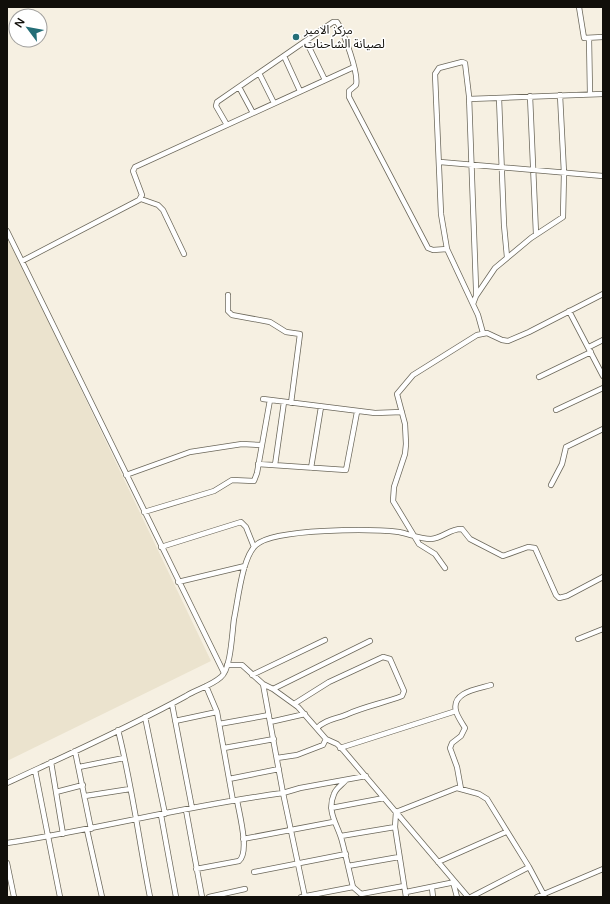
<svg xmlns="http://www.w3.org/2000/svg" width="610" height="904" font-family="'Varela Round','Noto Sans Arabic',sans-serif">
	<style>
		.built { fill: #ebe3ce }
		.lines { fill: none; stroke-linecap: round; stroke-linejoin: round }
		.street-casing { stroke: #6c685b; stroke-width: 6 }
		.street { stroke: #fff; stroke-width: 4.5 }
		.poi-dot { fill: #246e77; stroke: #fff; stroke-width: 1.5 }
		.labels { text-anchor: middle; stroke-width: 3; stroke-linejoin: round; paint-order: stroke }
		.poi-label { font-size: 12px; fill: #110f0a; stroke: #fff; text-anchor: start }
	</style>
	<rect width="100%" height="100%" fill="#f6f0e2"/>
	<path class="built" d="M7 235 211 661 7 761Z"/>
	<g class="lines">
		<defs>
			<path id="street" d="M579 7 584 38 603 37
				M589 38 590 94
				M306 41 325 80
				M284 56 300 91
				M259 73 274 103
				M239 87 253 113
				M530 96 536 234
				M499 98 504 225 507 257
				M469 99 603 94
				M227 125 216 106 217 102 333 22H337C344 32 359 74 356 85L349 91V97L428 248 433 250 447 249
				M440 162 603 176
				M141 199 158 205 163 210 184 254
				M7 231 224 673
				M22 261 139 200 142 195 133 171 135 167 354 67
				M228 295V311L232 315 270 322 286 332 300 334 291 403
				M476 296 495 268 531 238 563 217 564 173 560 95
				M473 304 476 296V288L469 96 465 63 462 62 439 68 435 74 441 214 447 249 478 315 483 333
				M569 311 603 376
				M589 347 603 340
				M539 377 591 352
				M263 399 375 413 402 412
				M556 410 603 388
				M258 464 346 470 357 412
				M275 465 284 402
				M311 468 321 407
				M126 475 190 452 242 444 261 445
				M551 485 562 464 566 447 603 429
				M144 512 214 491 232 480 254 481 257 473 270 400
				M161 547 241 522 246 527 254 547
				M445 568 435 554 419 544 393 501 394 487 405 454 406 444 405 424 397 394 413 375 477 335 487 333 502 340 508 341 529 332 603 294
				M178 582 245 566
				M578 639 603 629
				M227 665H242L263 684 273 689 298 707 326 739 337 744 344 751 468 897
				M252 675 325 640
				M263 684 283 793 305 897
				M206 686 217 712 233 801
				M273 689 370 641
				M172 704 192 808
				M294 704 329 682 383 657 390 659 404 691 402 696C384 703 366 706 348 714 337 719 326 719 317 728
				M145 717 165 814
				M175 721 217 712
				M270 722 305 714
				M219 724 269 715
				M118 730C132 785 139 841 150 897
				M224 748 274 739
				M340 748 456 711
				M75 751 91 829
				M277 758 297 755 323 745 326 739
				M51 762 63 834
				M79 767 124 758
				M35 770 60 897
				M229 779 279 769
				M7 783C67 755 128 728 186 696 197 689 211 686 221 677 231 669 232 633 234 619 238 601 242 557 256 545 275 528 372 529 399 532 409 534 420 539 431 539 443 538 451 528 462 529L470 539 503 556 528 547 535 548 556 595 559 598 567 596 603 577
				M461 789 457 767 450 748 452 743 461 736 465 728C462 723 457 716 456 711 451 692 478 689 491 685
				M56 792 83 785
				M85 796 130 789
				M331 808 384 798
				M186 810 202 897
				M161 815 176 897
				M87 830 102 897
				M341 836 395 827
				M243 839 333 822
				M7 843C99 829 190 805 283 793L300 788 366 776
				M438 862 506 832
				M7 863 14 897
				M348 866 399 857
				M196 869 239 861C250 852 239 813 237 800
				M254 872 346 854
				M453 882 457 897
				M353 887 361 894 404 886
				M432 888 433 897
				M406 892 455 882
				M209 897 245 889
				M301 897 353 887C349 871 346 856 342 841 338 825 326 812 334 794 336 788 342 785 346 780
				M406 897 395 827 396 812 457 788 479 794 487 799 529 867 545 897
				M471 897 529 867
				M537 897 603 869"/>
		</defs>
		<use href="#street" class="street-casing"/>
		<use href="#street" class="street"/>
	</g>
	<circle class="poi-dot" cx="296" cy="37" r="4"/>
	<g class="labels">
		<g class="poi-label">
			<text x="304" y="34">مركز الامير<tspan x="304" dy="14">لصيانة الشاحنات</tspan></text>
		</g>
	</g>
	<rect width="610" height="904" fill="none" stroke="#110f0a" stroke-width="16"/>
	<g transform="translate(28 28) rotate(302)"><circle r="19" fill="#ffffff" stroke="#a09f9d"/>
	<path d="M0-3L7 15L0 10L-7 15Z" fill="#246e77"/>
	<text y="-6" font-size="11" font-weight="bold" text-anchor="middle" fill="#110f0a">N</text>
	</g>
</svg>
